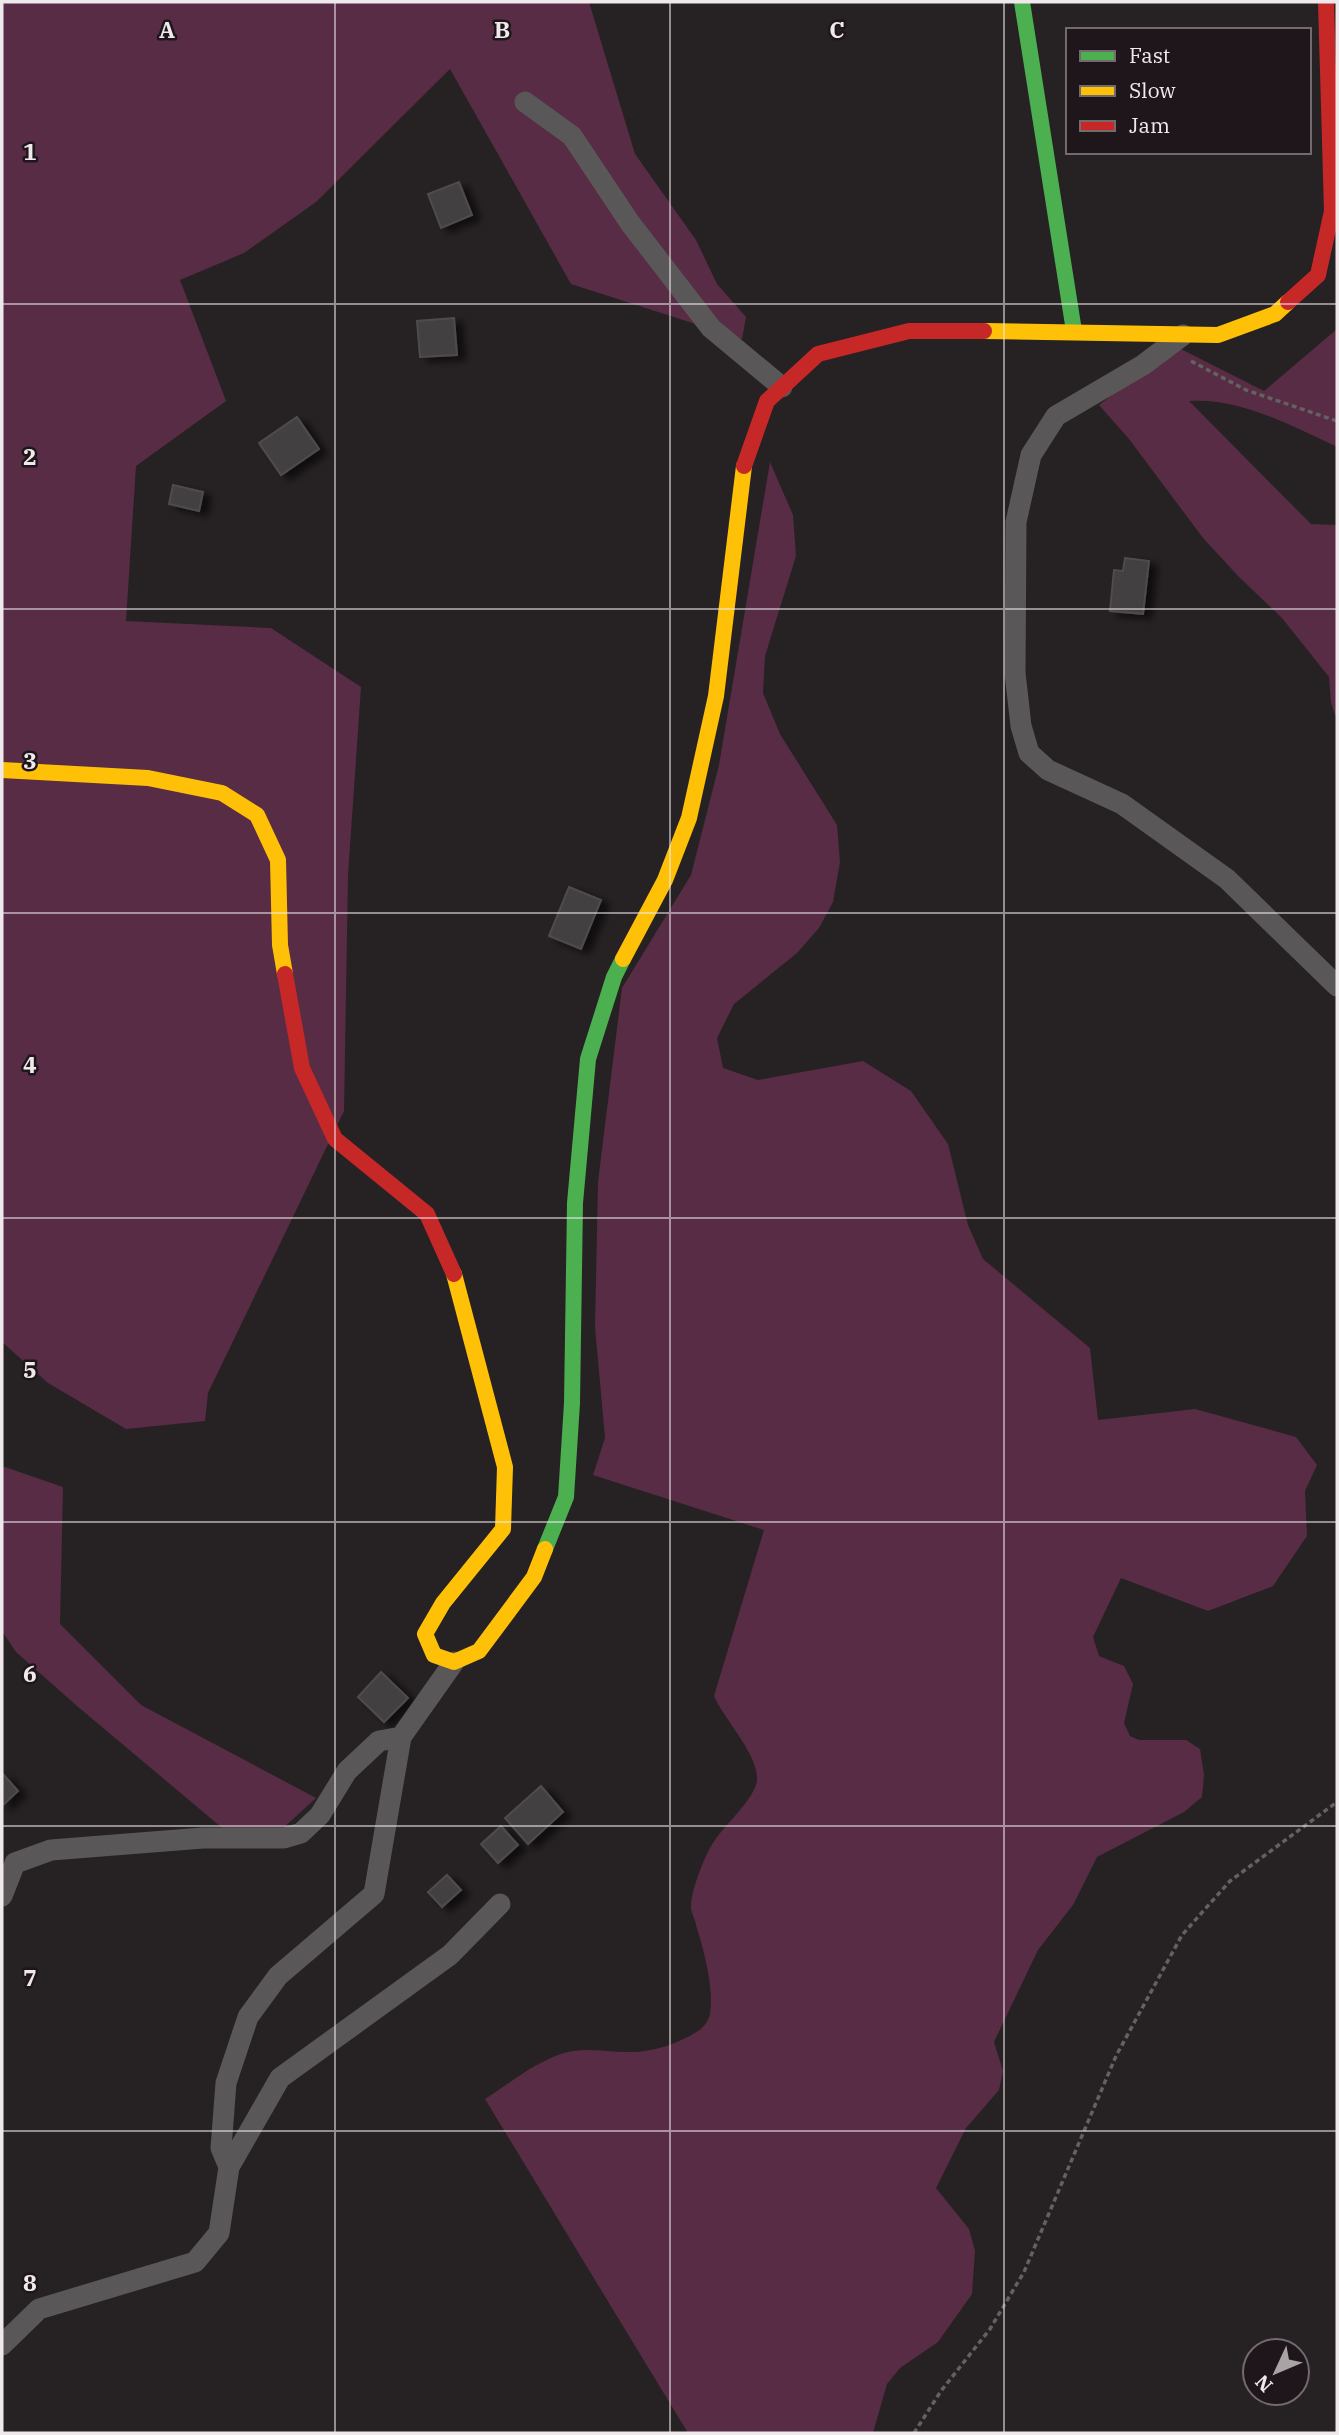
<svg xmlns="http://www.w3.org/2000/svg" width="1339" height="2435" font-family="'IBM Plex Serif',serif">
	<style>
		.green { fill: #582c44 }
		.building { fill: #434041; stroke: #504c4d; stroke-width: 2; filter: url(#shadow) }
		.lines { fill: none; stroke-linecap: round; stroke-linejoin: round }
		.path { stroke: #636162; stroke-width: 3.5; stroke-dasharray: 5 3.5; stroke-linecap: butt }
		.street { stroke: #5a5759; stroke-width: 21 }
		.fast { stroke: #4caf50; stroke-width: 16 }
		.slow { stroke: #ffc107; stroke-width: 16 }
		.jam { stroke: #c62828; stroke-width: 16 }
		.grid { fill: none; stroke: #efe9ec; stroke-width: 2; stroke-opacity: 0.55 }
		.grid-label { font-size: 23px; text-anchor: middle; font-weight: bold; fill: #efe9ec; stroke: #1e161a; stroke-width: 5; stroke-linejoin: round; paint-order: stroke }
	</style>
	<defs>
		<filter id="shadow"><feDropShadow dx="8" dy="4.5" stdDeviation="3.5" flood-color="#0009"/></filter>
	</defs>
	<rect width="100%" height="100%" fill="#262123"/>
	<path class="green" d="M2 2H589L635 154 696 240 717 284 746 317 742 339 571 284 450 69 316 202 244 253 180 280 226 401 136 466 126 621 271 628 361 687 348 875 344 1111 208 1393 205 1421 126 1429 48 1383 2 1342Z
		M1337 329V447C1292 426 1239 397 1189 401L1311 524 1337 525V720L1331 703 1329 677 1282 618 1239 577 1203 538 1129 439 1099 405 1175 346 1264 391Z
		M770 462 793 515 796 556 765 656 763 693 780 734 837 825 840 862 833 902 819 928 797 953 734 1004 717 1038 723 1068 758 1080 863 1061 911 1091 948 1144 968 1225 983 1259 1090 1348 1098 1420 1195 1409 1296 1437 1317 1465 1305 1491 1307 1536 1273 1586 1208 1611 1121 1578 1093 1637 1099 1656 1124 1666 1133 1684 1124 1723 1130 1736 1139 1740H1186L1200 1749 1204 1775 1202 1797 1184 1812 1097 1857 1073 1905 1038 1950 994 2042 1003 2071 999 2090 966 2128 936 2188 969 2229 975 2251 972 2294 938 2342 900 2368 887 2384 873 2433H688L485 2099C510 2083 535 2062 564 2053 584 2047 607 2052 627 2052 651 2053 678 2044 698 2031 703 2028 709 2020 710 2014 714 1987 704 1951 696 1925 695 1918 690 1912 691 1905 692 1888 705 1854 715 1840 725 1825 756 1797 757 1780 759 1755 723 1718 714 1696L764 1530 593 1475 605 1438 595 1327 598 1182 622 988 691 875 719 765Z
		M2 1466 63 1487 60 1624 141 1705 316 1798 280 1831 227 1832 77 1706 16 1652 2 1631Z"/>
	<path class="building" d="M459 182 472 215 441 228 428 194Z
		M454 318 457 355 420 357 417 321Z
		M297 417 319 449 281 475 259 443Z
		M173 485 203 492 199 511 169 504Z
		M1125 558 1149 561 1143 614 1110 611 1114 570 1123 571Z
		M569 887 601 900 581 949 549 936Z
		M381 1672 408 1698 384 1722 358 1697Z
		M2 1773 18 1791 2 1806Z
		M541 1786 563 1812 528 1844 505 1818Z
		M501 1826 518 1845 498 1863 481 1844Z
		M447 1875 461 1890 442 1907 428 1892Z"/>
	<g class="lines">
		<path class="path" d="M1191 361 1246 390 1337 421
			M914 2433 941 2391 990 2329 1024 2272 1116 2056 1182 1935 1230 1881 1337 1802"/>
		<path class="street" d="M525 102 572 136 630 223 711 328 782 387
			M1183 335 1143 365 1056 416 1031 455 1016 522 1015 673 1021 726 1029 753 1048 770 1122 804 1227 879 1337 986
			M2 1896 15 1863 51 1850 203 1838H284L301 1833 320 1815 347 1771 379 1741 401 1737
			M229 2167 221 2148 226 2083 248 2017 278 1976 374 1894 401 1737 454 1662
			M2 2345 39 2309 195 2262 219 2233 229 2167 280 2078 450 1955 500 1904"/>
		<path class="fast" d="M1022 2 1074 331
			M545 1549 566 1497 572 1403 575 1203 588 1059 614 977 623 959"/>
		<path class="slow" d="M984 331 1218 335 1275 314 1288 302
			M2 770 148 778 222 793 257 815 278 860 280 945 285 974
			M623 959 665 880 689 818 716 696 744 466
			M454 1274 505 1467 503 1529 443 1603 425 1634 434 1655 454 1662 479 1651 534 1577 545 1549"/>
		<path class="jam" d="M1288 302 1318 275 1332 211 1326 2
			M744 466 767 401 818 354 909 331H984
			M285 974 302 1068 335 1139 427 1214 454 1274"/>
	</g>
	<path class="grid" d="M335 2V2433M670 2V2433M1004 2V2433M2 304H1337M2 609H1337M2 913H1337M2 1218H1337M2 1522H1337M2 1826H1337M2 2131H1337"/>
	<g class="grid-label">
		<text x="167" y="38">A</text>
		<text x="502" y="38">B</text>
		<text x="837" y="38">C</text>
		<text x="30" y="160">1</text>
		<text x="30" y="465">2</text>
		<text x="30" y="769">3</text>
		<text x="30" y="1073">4</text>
		<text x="30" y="1378">5</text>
		<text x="30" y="1682">6</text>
		<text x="30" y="1986">7</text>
		<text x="30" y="2291">8</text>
	</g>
	<rect width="1339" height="2435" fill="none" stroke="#efe9ec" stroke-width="7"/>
	<rect x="1066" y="28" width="245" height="126" fill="#1e161a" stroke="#726a6e" stroke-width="2"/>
	<rect x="1080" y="51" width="35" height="10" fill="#4caf50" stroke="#726a6e" stroke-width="2"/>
	<text x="1129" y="63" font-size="21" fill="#efe9ec">Fast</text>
	<rect x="1080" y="86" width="35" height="10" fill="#ffc107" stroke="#726a6e" stroke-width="2"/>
	<text x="1129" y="98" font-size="21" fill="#efe9ec">Slow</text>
	<rect x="1080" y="121" width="35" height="10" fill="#c62828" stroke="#726a6e" stroke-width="2"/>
	<text x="1129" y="133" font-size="21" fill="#efe9ec">Jam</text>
	<g transform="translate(1276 2372) rotate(226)"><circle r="33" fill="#1e161a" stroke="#726a6e" stroke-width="2"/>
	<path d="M0-5L12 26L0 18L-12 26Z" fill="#a9a3a6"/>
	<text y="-10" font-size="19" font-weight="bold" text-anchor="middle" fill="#efe9ec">N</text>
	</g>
</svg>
